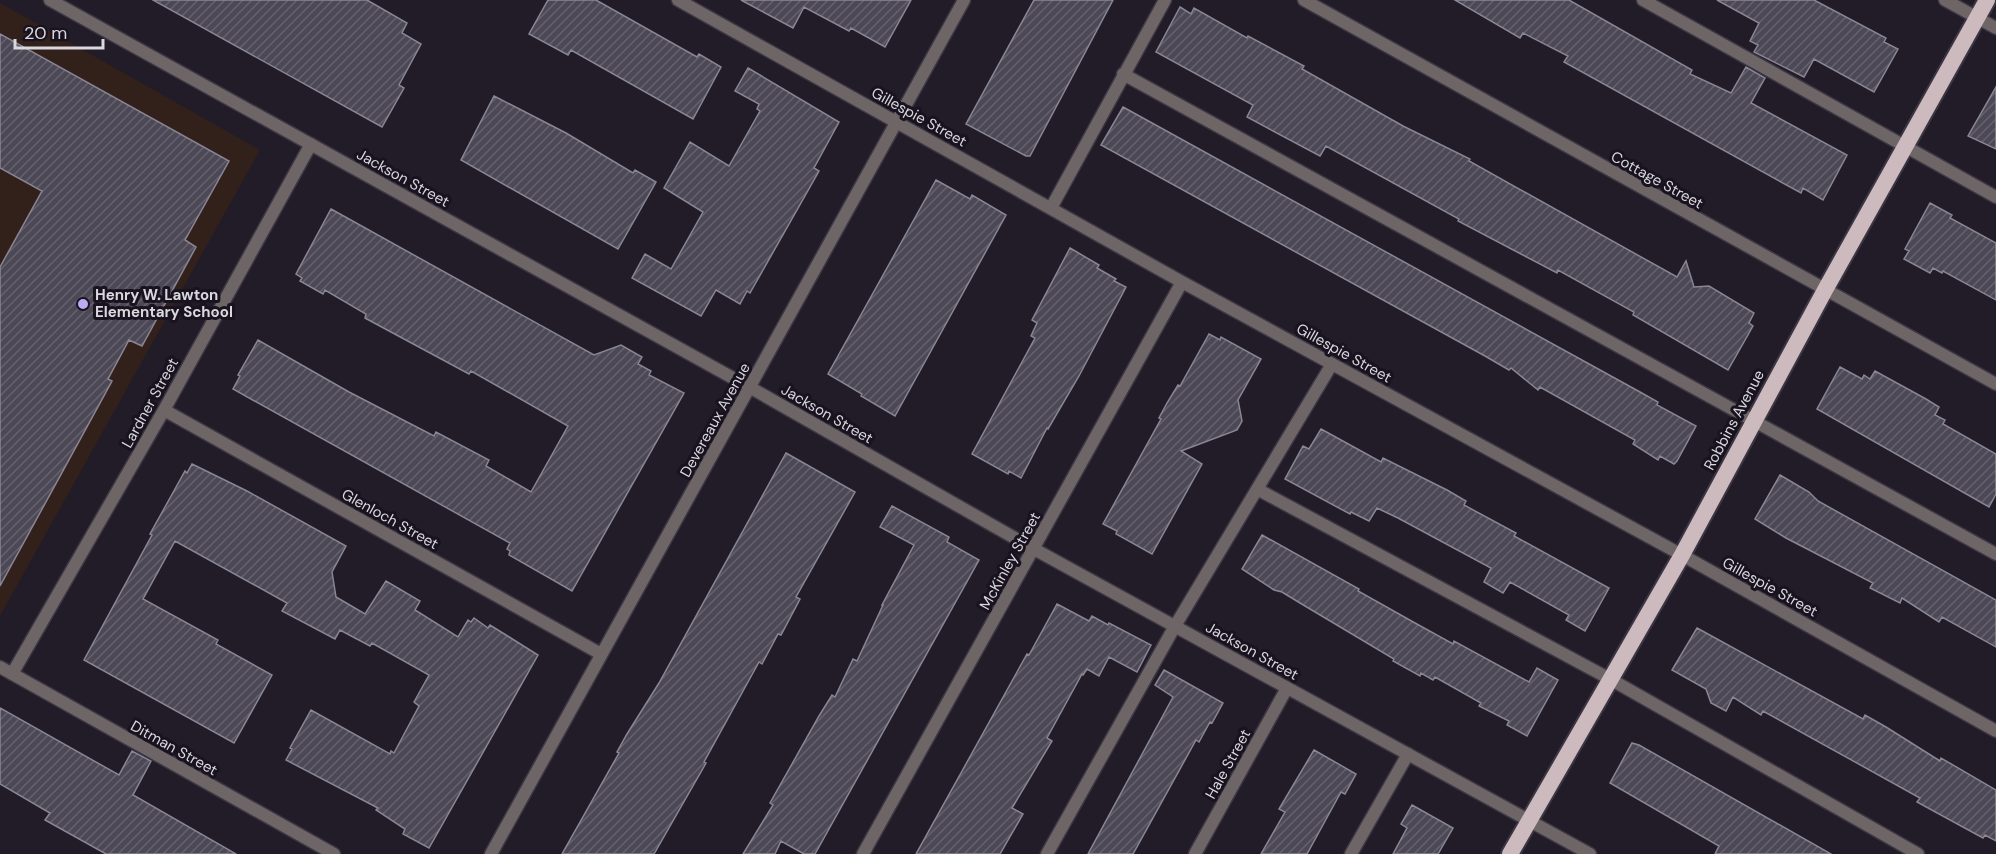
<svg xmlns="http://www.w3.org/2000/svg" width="1996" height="854" font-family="'DM Sans',sans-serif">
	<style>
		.education { fill: #32211b }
		.building { fill: url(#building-hatch); stroke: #8a8695; stroke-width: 1.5 }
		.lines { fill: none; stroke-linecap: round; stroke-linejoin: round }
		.service-casing { stroke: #3b3642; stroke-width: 15 }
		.minor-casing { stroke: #3b3642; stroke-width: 15 }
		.trunk-casing { stroke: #3b3642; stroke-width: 20 }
		.service { stroke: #6d6566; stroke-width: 12 }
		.minor { stroke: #6d6566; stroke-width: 12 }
		.trunk { stroke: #cdbabe; stroke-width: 16 }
		.poi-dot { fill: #bcaaf5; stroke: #18131e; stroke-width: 2 }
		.labels { text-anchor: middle; stroke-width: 6; stroke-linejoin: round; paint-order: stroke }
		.street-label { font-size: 15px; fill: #dad7df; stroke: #18131e }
		.poi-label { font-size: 15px; font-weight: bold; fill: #dad7df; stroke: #18131e; text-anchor: start }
	</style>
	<defs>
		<pattern id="building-hatch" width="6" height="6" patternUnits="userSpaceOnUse" patternTransform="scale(1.5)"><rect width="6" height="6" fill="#4c4856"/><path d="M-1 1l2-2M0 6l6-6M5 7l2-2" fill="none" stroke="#65626e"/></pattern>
	</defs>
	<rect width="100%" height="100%" fill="#211c28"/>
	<path class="education" d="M0 3 260 150 0 616Z"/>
	<path class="building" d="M153 0H367L407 23 402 33 421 44 399 85 404 88 382 127Z
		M548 0H596L697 57 699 54 721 67 693 119 571 50 568 55 529 34Z
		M741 0H911L885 47 851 28 849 31 804 7 793 28Z
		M1034 0H1113L1030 156H1026L966 124Z
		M1455 0H1569L1692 70 1690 74 1731 93 1746 67 1765 78 1751 103 1847 155 1823 200 1803 188 1801 193 1564 62 1568 56 1523 33 1520 38Z
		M1717 0H1814L1886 38 1884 42 1898 49 1874 92 1814 59 1804 77 1754 52 1758 45 1750 41 1759 23Z
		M1180 7 1191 14 1194 8 1247 38 1248 36 1304 66 1302 69 1403 126 1470 159 1469 161 1677 277 1686 261 1694 287 1709 286 1754 313 1749 323 1753 326 1728 370 1633 315 1634 312 1558 270 1557 273 1458 221 1459 219 1326 146 1320 156 1247 117 1253 105 1156 52Z
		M0 34 229 161 185 240 196 247 142 346 129 340 108 379 112 381 0 586V267L42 191 0 168Z
		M748 68 839 122 814 168 819 171 750 293 747 291 740 304 716 290 701 316 632 278 645 254 671 269 703 212 664 188 690 142 729 166 760 111 757 109 759 104 735 91Z
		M1996 87V149L1968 136Z
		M494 96 566 133 633 173 635 170 656 182 618 249 461 160Z
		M1123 107 1640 392 1658 402 1657 405 1696 426 1677 461 1674 464 1660 456 1658 460 1633 444 1635 440 1540 387 1538 390 1511 368 1509 370 1485 356 1101 145Z
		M936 180 970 199 972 195 1006 215 895 416 861 396 862 394 828 374Z
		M1930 203 1952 215 1950 218 1996 243V300L1943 271 1942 273 1933 268 1930 273 1904 259 1909 251 1905 249Z
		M331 209 594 355 621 345 642 357 638 364 651 371 649 375 684 393 572 591 509 555 510 551 507 549 510 543 233 389 240 376 238 375 258 340 349 392 434 436 436 432 489 460 486 466 531 492 568 426 471 371 469 374 365 318 366 314 325 290 323 294 300 281 302 278 296 274Z
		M1070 248 1099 265 1097 268 1116 279 1114 281 1126 287 1079 376 1048 429 1047 428 1021 478 1009 471 1008 474 972 454 1035 338 1031 336 1037 323 1032 320Z
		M1209 334 1220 340 1221 337 1261 359 1238 400 1242 421 1237 430 1181 451 1202 464 1152 554 1116 534 1117 531 1103 524 1161 419 1159 418 1167 403 1178 385 1180 386Z
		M1840 367 1862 379 1864 375 1870 379 1875 371 1926 399 1939 407 1935 415 1945 420 1943 424 1996 454V494L1989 507 1817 409Z
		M1321 429 1381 462 1383 458 1447 490 1466 501 1464 505 1516 533 1514 536 1609 588 1585 631 1566 620 1569 615 1510 582 1503 593 1484 582 1491 568 1398 518 1377 508 1369 521 1351 512 1350 514 1285 479 1303 446 1309 449Z
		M786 453 855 492 796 597 800 599 781 635 778 634 762 664 759 662 704 762 706 763 654 854H562L619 753 617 752 627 734 659 683Z
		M192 464 247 491 346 546 332 572 336 597 365 614 386 581 420 601 415 610 458 637 468 620 471 622 474 618 488 628 490 625 538 655 429 848 403 834 405 829 376 810 378 808 286 760 292 749 290 748 311 710 390 754 391 751 394 753 419 706 414 702 429 675 372 643 370 646 340 630 335 639 282 611 287 603 175 541 143 599 218 640 216 644 272 675 234 743 84 660 152 535 150 534 185 471 187 473Z
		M1780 475 1809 492 1818 501 1996 600V647L1942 617 1939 622 1902 598 1900 603 1870 588 1873 583 1786 538 1755 519Z
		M892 506 949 537 947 542 979 560 815 854H804L781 841 775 854H743L773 805 770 803 819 716 832 695 835 697 853 659 857 661 883 605H882L914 545 880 527Z
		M1262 535 1359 589 1358 591 1415 623 1453 644 1454 641 1529 682 1537 668 1558 680 1527 736 1507 725 1509 721 1479 706 1481 703 1435 677 1433 680 1421 673 1420 676 1393 661 1394 659 1300 603 1282 592 1274 590 1242 569Z
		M1057 604 1089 621 1092 616 1108 625 1109 623 1151 645 1137 672 1109 657 1099 676 1087 669 1083 675 1082 674 1047 738 1052 741 1012 808 1023 814 1000 854H916L1027 654 1029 655Z
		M1697 628 1863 719 1865 715 1886 727 1940 761 1941 758 1996 790V841L1985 835 1983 838 1917 802 1920 798 1763 711 1761 715 1733 697 1726 711 1711 703 1706 689 1672 670Z
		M1164 670 1223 703 1212 723 1210 722 1199 742 1196 740 1133 854H1088L1173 697 1155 685Z
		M0 708 119 775 132 751 151 761 133 795 236 854H106L45 820 50 813 0 784Z
		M1632 743 1639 745 1831 854H1715L1719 846 1610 783Z
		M1314 750 1356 774 1345 794 1341 792 1307 854H1261L1285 812 1279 809Z
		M1412 805 1453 828 1438 854H1393L1407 828 1401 824Z"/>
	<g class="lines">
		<defs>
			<path id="service" d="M1643 0 1996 197
				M1123 74 1996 554
				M1051 208 1165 0
				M1257 489 1610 679 1918 854
				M1047 854 1175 626 1332 364
				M1351 854 1408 754"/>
			<path id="minor" d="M50 0 751 388 1034 549 1590 854
				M678 0 1182 282 1682 555 1996 731
				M1304 0 1996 384
				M1945 0 1996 28
				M164 410 601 654
				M0 667 334 854
				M12 674 164 410 311 144
				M491 854 964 0
				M863 854 1182 282
				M1195 854 1287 688"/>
			<path id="trunk" d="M1510 854 1682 555 1825 290 1987 0"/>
		</defs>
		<use href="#service" class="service-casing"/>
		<use href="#minor" class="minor-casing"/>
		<use href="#trunk" class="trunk-casing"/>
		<use href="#service" class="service"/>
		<use href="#minor" class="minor"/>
		<use href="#trunk" class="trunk"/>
	</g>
	<circle class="poi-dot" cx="83" cy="304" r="6"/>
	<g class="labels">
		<g class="street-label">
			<text transform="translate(919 117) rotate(29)" y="5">Gillespie Street</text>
			<text transform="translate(403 178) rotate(29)" y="5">Jackson Street</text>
			<text transform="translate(1657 180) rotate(29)" y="5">Cottage Street</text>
			<text transform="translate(1344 353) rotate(29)" y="5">Gillespie Street</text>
			<text transform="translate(150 403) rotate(-61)" y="5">Lardner Street</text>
			<text transform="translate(827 414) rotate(30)" y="5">Jackson Street</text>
			<text transform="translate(715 420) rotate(-61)" y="5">Devereaux Avenue</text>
			<text transform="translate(1734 420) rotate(-62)" y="5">Robbins Avenue</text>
			<text transform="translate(390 519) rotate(29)" y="5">Glenloch Street</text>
			<text transform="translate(1010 561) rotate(-61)" y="5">McKinley Street</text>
			<text transform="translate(1770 587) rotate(29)" y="5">Gillespie Street</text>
			<text transform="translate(1252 651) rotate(29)" y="5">Jackson Street</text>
			<text transform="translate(174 748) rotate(29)" y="5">Ditman Street</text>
			<text transform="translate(1228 764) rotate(-61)" y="5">Hale Street</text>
		</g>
		<g class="poi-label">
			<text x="95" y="300">Henry W. Lawton<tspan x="95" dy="17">Elementary School</tspan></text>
		</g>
	</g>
	<path d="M15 39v9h88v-9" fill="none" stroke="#dad7df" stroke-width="3"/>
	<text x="24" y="39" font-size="18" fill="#dad7df" stroke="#18131e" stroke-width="4.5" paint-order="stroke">20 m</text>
</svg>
